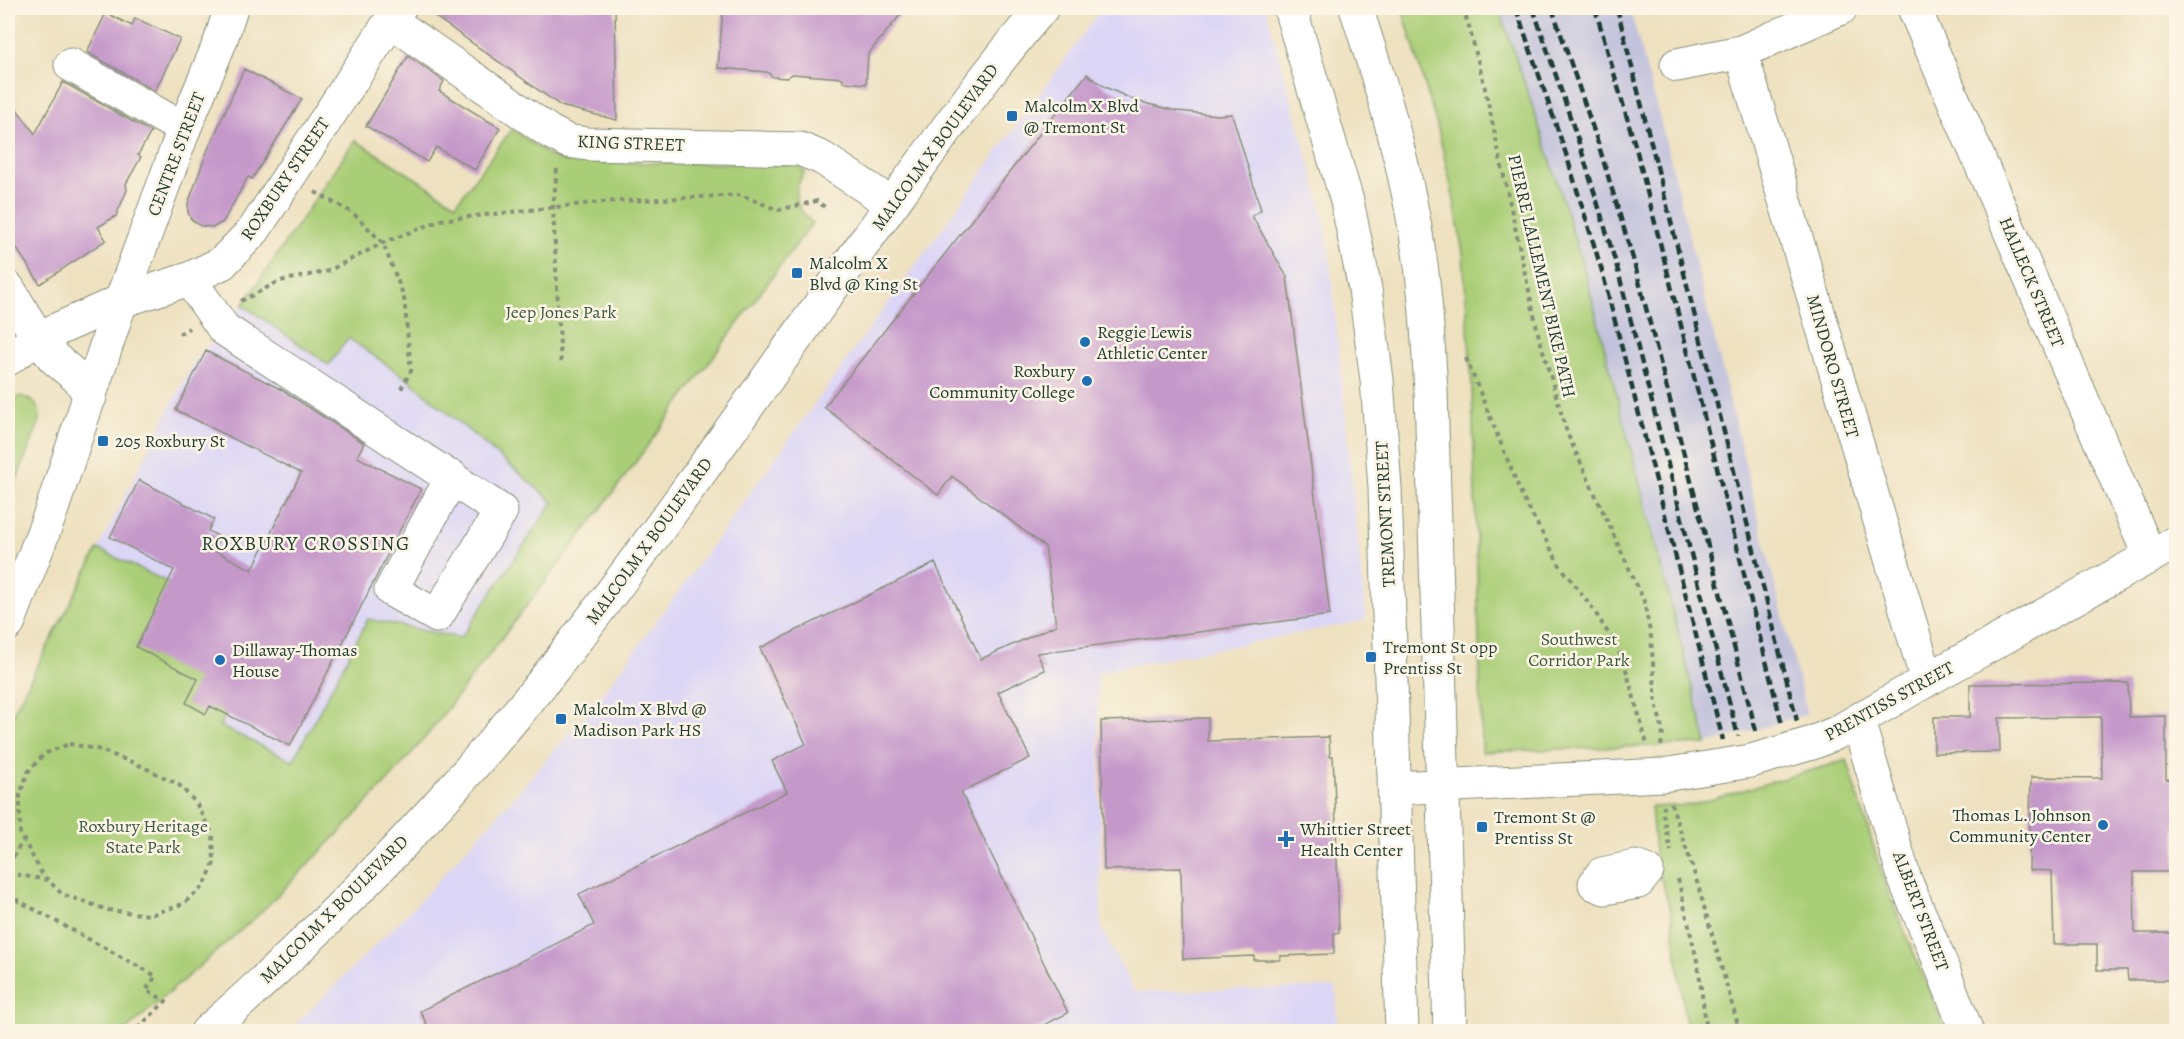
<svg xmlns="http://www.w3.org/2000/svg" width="2184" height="1039" font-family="Alegreya,serif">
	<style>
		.built { fill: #dcd6f6 }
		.industrial { fill: #c2c2dc }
		.green { fill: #aace77; stroke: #648656; stroke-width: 1.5 }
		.building { fill: #c598ca }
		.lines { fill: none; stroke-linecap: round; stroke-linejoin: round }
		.minor-casing { stroke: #868f7a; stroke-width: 35 }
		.major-casing { stroke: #868f7a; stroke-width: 35 }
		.path { stroke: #868f7a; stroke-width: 4; stroke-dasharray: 4.5 4.5; stroke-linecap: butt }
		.minor { stroke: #fff; stroke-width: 33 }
		.major { stroke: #fff; stroke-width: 33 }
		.rail { stroke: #1f3d34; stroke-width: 4.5; stroke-dasharray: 9 4.5; stroke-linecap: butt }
		.poi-dot { fill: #1f6fb2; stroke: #fcf5e5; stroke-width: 2 }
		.labels { text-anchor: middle; stroke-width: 5; stroke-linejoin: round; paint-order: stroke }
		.poi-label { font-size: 18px; fill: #1f3d34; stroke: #fcf5e5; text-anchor: start }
		.street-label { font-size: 18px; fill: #1f3d34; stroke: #fcf5e5 }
		.park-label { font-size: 18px; fill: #3b5a41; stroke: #fcf5e5 }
		.neighbourhood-label { font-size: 20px; letter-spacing: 1.5px; fill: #1f3d34; stroke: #fcf5e5 }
	</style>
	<rect width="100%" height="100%" fill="#fcf5e5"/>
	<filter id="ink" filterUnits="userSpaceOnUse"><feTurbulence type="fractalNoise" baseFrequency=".0167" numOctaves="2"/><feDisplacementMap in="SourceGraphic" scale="12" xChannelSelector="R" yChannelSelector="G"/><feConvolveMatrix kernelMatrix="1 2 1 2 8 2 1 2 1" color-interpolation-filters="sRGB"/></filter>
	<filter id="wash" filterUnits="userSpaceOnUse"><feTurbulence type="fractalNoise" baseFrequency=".008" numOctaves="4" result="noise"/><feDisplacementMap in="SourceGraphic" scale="24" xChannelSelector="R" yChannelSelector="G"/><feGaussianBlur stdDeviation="1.35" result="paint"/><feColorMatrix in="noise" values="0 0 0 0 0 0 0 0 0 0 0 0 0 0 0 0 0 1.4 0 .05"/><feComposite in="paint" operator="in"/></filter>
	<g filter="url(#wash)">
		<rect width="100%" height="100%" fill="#eee1c0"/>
		<path class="built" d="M1102 8H1266L1326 223 1366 620 1098 672 1101 928 1135 992 1336 987 1338 1031 288 1032 415 906 514 797 599 699 687 580Z
			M243 305 329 365 348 338 410 381 553 501 461 638 368 619 293 761 220 726 266 629 98 549 192 365Z"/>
		<path class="industrial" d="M1499 8H1630L1664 134 1807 714 1707 744 1586 276 1550 159Z"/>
		<path class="green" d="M1402 8H1499L1550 159 1586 276 1707 744 1482 752 1472 387 1463 253 1453 195 1438 129Z
			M512 129 550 156 565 162 793 164 805 171C791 192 794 206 812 223L598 513 428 734 392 776 346 826 257 916 125 1031H8V723L98 549 266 629 220 726 293 761 368 619 461 638 553 502 410 381 348 338 329 365 243 305 355 140 456 204Z
			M20 396C36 400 41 407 39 423L8 501V403Z
			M1847 760 1886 887 1946 1031H1687L1671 911 1656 863 1651 807 1692 805Z"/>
		<g id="blocks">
			<path class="building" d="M423 8H615L617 120 561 106Z
				M723 8H906L868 54 866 84 843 82V78L792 74 787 78 773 77 767 72 718 68Z
				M106 13 132 26 135 18 180 39 155 91 87 52Z
				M408 56 444 81 439 91 500 128 475 170 436 147 427 162 366 126Z
				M244 69 302 99 252 179 248 177 223 222 214 227 201 226 191 219 188 212V204L206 154Z
				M1087 74 1105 87 1136 101 1177 111 1218 115 1232 114 1261 210 1252 216 1287 277 1330 615 1037 653 1045 670 998 692 1030 758 961 792 1068 1013 1030 1032H431L420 1011 594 925 579 894 787 792 772 761 806 744 760 648 935 563 981 659 1056 625 1045 547 952 476 938 495 824 407Z
				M63 82 151 132 138 155 141 157 126 184 127 190 116 216 98 227 106 240 40 284 8 235V97L35 134Z
				M206 351 282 390 364 443 357 457 421 489 290 746 210 706 206 714 186 703 198 679 136 647 174 570 110 537 139 480 214 519 208 531 220 537 213 550 252 570 301 473 176 410Z
				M2128 683 2129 717 2166 716V779L2176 780V872H2134L2135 933H2176V980H2128L2127 970H2097V944H2054L2052 871 2029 870 2031 777 2102 778 2101 717 1999 718 2000 752 1934 753V717H1970V684Z
				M1208 718V741L1329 737 1330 756H1333L1336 825 1339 933H1334V954L1280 956V960H1254V956L1183 959 1181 868 1104 870 1101 721Z"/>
		</g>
	</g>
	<g filter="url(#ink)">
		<use href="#blocks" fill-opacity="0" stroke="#868f7a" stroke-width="1.5"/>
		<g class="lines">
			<defs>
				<path id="minor" d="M1914 8 2150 557
					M391 21 550 132 567 141 588 144 800 149 822 158 892 204
					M1741 52 1927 680
					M71 65 184 129
					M1677 65 1741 52 1841 8
					M189 279 224 329 501 511 437 616 391 590 452 477
					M8 288 38 338 54 358 81 381 90 397
					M121 301 189 279 222 263 254 230 399 8
					M1858 721 1905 880 1938 957 1967 1032
					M1395 788 1663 775 1751 761 1812 743 1836 733 1927 680 2176 542
					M1635 867 1647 871 1638 882 1605 888 1595 884 1602 874Z"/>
				<path id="major" d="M1290 8 1347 201 1365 289 1377 380 1385 488 1402 1032
					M1356 8C1383 90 1408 173 1420 259 1427 302 1428 347 1431 391L1450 1032
					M8 359 38 338 121 301
					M8 624 51 512 121 301 184 129 220 42 231 8
					M207 1032C336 919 463 786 568 650 672 515 770 374 869 236 925 159 980 80 1042 8"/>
			</defs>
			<use href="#minor" class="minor-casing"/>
			<use href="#major" class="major-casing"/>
			<path class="path" d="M1462 8 1468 23 1484 84 1538 333 1567 433 1644 601 1651 637 1656 703 1663 732 1661 746
				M557 169 553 208 561 366
				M315 192 353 213 383 243 404 297 411 371 401 389
				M241 301 280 281 328 271 383 243 441 220 601 202 741 195 778 210 817 201 827 209
				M179 334 189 328
				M1466 358 1523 498 1559 564 1593 609 1617 647 1625 666 1647 744
				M69 744 97 749 137 764 178 784 196 803 213 835 214 863 204 886 183 904 150 915 108 910 62 894 42 874 20 833V795L28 772 44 754Z
				M1671 803 1695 875 1740 1032
				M1664 805 1663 814 1671 851
				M8 865 24 839
				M8 873 47 880
				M1678 879 1698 965 1707 1032
				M8 895 156 976 146 990 166 1001 139 1027 140 1029"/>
			<use href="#minor" class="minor"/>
			<use href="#major" class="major"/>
			<path class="rail" d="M1516 8 1566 154 1602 271 1723 740
				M1533 8 1581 149 1617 267 1738 736
				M1552 8 1598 143 1634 262 1756 731
				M1595 8 1637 152 1782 724
				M1617 8 1797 721"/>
		</g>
	</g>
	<g class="poi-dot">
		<rect x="1006" y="110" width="12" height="12" rx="3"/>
		<rect x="791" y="267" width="12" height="12" rx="3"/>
		<circle cx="1085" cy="342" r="6"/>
		<circle cx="1087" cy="381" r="6"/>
		<rect x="97" y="435" width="12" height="12" rx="3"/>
		<rect x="1365" y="651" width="12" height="12" rx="3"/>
		<circle cx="220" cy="660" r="6"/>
		<rect x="555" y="713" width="12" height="12" rx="3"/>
		<circle cx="2103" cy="825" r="6"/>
		<rect x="1476" y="821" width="12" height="12" rx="3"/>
		<path d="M1283 830h6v6h6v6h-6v6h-6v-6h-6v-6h6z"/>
	</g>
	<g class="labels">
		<g class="poi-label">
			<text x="1024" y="112">Malcolm X Blvd<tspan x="1024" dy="21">@ Tremont St</tspan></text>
			<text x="809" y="269">Malcolm X<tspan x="809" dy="21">Blvd @ King St</tspan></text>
			<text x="1097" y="338">Reggie Lewis<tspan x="1097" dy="21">Athletic Center</tspan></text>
			<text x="1075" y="377" text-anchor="end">Roxbury<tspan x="1075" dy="21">Community College</tspan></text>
			<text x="115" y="447">205 Roxbury St</text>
			<text x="1383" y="653">Tremont St opp<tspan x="1383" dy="21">Prentiss St</tspan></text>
			<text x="232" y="656">Dillaway-Thomas<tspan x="232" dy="21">House</tspan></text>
			<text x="573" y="715">Malcolm X Blvd @<tspan x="573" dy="21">Madison Park HS</tspan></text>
			<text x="2091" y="821" text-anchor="end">Thomas L. Johnson<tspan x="2091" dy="21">Community Center</tspan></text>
			<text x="1494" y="823">Tremont St @<tspan x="1494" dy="21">Prentiss St</tspan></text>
			<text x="1300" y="835">Whittier Street<tspan x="1300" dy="21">Health Center</tspan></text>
		</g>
		<g class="street-label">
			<text transform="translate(631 143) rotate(2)" y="6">KING STREET</text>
			<text transform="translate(935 147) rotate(-54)" y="6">MALCOLM X BOULEVARD</text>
			<text transform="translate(176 154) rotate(-69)" y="6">CENTRE STREET</text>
			<text transform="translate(285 179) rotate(-56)" y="6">ROXBURY STREET</text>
			<text transform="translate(1542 276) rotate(77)" y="6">PIERRE LALLEMENT BIKE PATH</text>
			<text transform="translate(2032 282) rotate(67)" y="6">HALLECK STREET</text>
			<text transform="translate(1833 366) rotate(74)" y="6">MINDORO STREET</text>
			<text transform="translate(1385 514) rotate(-93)" y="6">TREMONT STREET</text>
			<text transform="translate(649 541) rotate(-54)" y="6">MALCOLM X BOULEVARD</text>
			<text transform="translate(1889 701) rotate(-29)" y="6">PRENTISS STREET</text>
			<text transform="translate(334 909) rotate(-45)" y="6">MALCOLM X BOULEVARD</text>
			<text transform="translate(1921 911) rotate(69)" y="6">ALBERT STREET</text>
		</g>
		<g class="park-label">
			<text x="561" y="318">Jeep Jones Park</text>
			<text x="1579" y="645">Southwest<tspan x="1579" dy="21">Corridor Park</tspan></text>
			<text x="143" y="832">Roxbury Heritage<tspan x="143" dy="21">State Park</tspan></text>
		</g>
		<g class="neighbourhood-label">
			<text x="306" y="550">ROXBURY CROSSING</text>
		</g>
	</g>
	<rect width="2184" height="1039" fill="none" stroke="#fcf5e5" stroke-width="30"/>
</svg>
